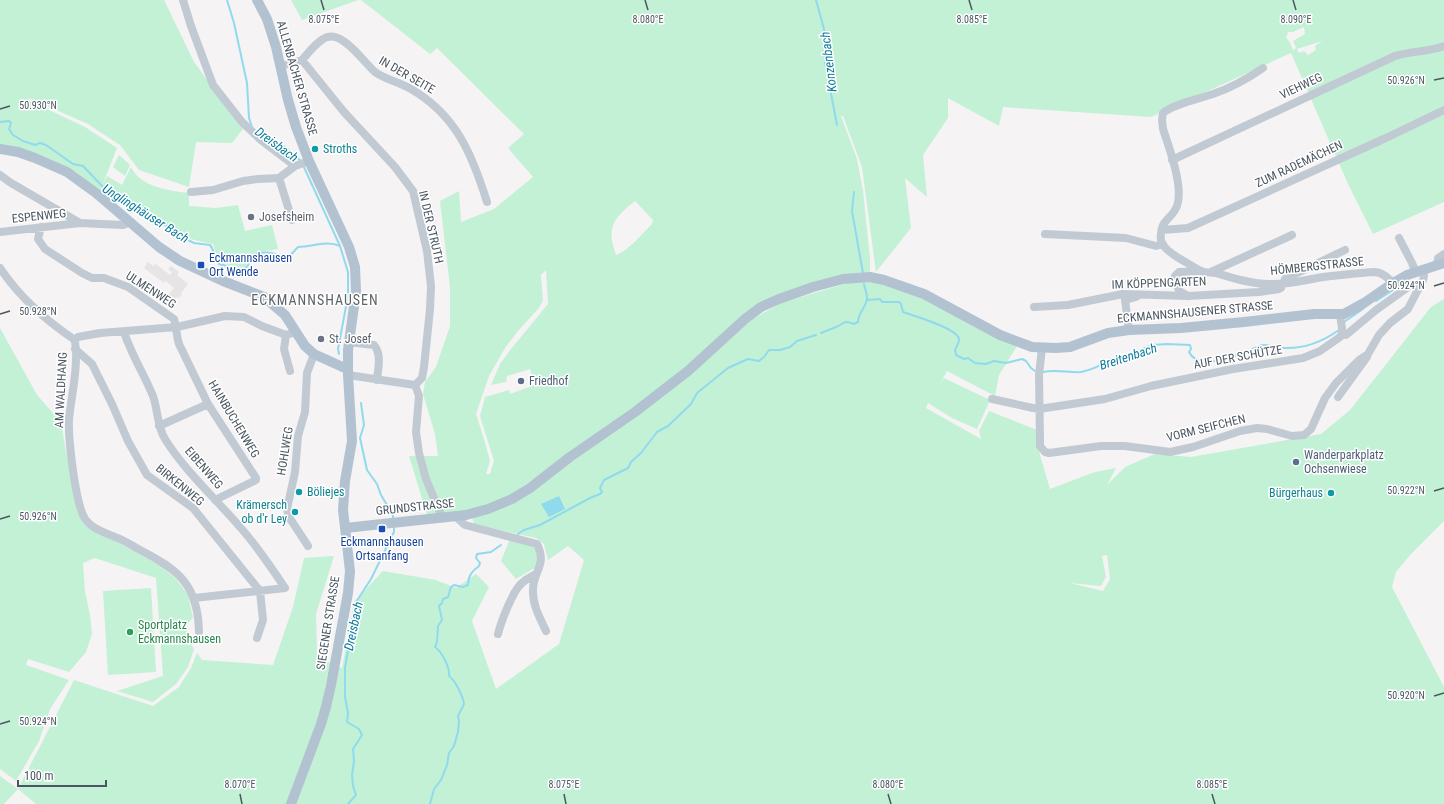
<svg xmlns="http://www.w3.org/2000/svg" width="1444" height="804" font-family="'Roboto Condensed',sans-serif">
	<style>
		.education { fill: #e6e4e5 }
		.green { fill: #c3f1d5; fill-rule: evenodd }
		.water { fill: #90daee }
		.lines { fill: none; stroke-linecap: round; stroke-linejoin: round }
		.stream { stroke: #90daee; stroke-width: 2 }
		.minor { stroke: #c1cad2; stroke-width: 8 }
		.major { stroke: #b3c2d1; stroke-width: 10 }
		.ticks { fill: none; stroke: #4a5661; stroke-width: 1.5 }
		.culture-dot { fill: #0f9aa8; stroke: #fff; stroke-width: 1.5 }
		.worship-dot { fill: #6b7280; stroke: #fff; stroke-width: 1.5 }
		.transit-dot { fill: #1a4fb4; stroke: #fff; stroke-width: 1.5 }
		.service-dot { fill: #5c6f8a; stroke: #fff; stroke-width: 1.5 }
		.leisure-dot { fill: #2e9e5b; stroke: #fff; stroke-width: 1.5 }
		.labels { text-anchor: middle; stroke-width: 3; stroke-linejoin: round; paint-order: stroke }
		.street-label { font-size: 12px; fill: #4a5661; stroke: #fff }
		.culture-label { font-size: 12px; fill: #0d838f; stroke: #fff; text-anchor: start }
		.worship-label { font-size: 12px; fill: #5b616d; stroke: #fff; text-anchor: start }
		.transit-label { font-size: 12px; fill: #164399; stroke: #fff; text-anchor: start }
		.service-label { font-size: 12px; fill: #4e5e75; stroke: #fff; text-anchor: start }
		.leisure-label { font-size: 12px; fill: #27864d; stroke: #fff; text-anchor: start }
		.water-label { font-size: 13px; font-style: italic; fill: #0c7c9b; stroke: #fff }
		.quarter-label { font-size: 14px; letter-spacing: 1px; fill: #5f6368; stroke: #fff }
		.ticks-label { font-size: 10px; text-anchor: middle; fill: #4a5661; stroke: #fff; stroke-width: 3; stroke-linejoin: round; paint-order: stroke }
	</style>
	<rect width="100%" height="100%" fill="#f5f3f3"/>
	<path class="education" d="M148 262 153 266 155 264 157 265 170 275 172 272 168 269 171 266 179 272 177 275 188 284 181 293 182 294 179 298 177 297 171 305 164 300 174 288 166 281 164 283 144 268Z"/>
	<path class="green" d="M0 0H164L194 62 243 129 232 143 196 142 189 187 139 170 120 145 88 124 29 98 28 100 85 127 117 148 102 186 107 176 122 185 131 167C140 187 170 191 189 193V206L216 208 238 205 245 231 272 225 278 249 255 253 244 268 219 263 213 244 194 240 171 231 164 222 122 195 114 204 76 172 38 154 0 145Z
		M291 0H358L302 20Z
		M361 0H1444V202L1373 234 1348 184 1291 53 1151 117 1003 107 999 126 948 98V118L923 155 927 197 905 178 911 228 876 272 862 167 843 116H841L857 159 863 191 870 259V273L760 306 686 370 511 495 485 507 462 512 427 515 409 456H438L435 434 423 394 425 382 436 367 450 326V287L440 201 459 191 461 222 494 209 533 177 508 148 524 134 437 48 430 54ZM1304 27 1305 34 1293 41 1296 48 1293 50 1290 42 1286 38 1288 32H1293ZM1322 41 1315 46 1316 50 1308 55 1304 51 1299 53 1297 49ZM635 201 653 220 652 224C643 233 628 251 616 255 606 228 613 218 635 201ZM546 270 548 304 511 349 500 364 491 385 506 382 507 376 530 369 535 385 510 394 509 390 485 397 480 416 494 461 490 474H486L490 461 484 439 476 414 489 376 505 348 518 331 538 309 543 301 541 275Z
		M119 155 130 165 125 176 113 167Z
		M851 282H874L923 298 1017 346 999 375 995 396 947 371 937 389 944 378 990 400 977 429 952 418 928 403 926 408 981 439 979 431 989 411 1037 430 1040 455 1050 489 1095 472 1116 468 1107 485 1125 467 1155 454 1191 457 1321 434 1350 410 1431 307 1444 299V521L1410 555 1396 572 1392 587 1444 687V804H295L337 666 342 668 354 602 383 571 436 580 456 588 476 574 489 587 472 621 496 689 559 644 584 560 568 546 548 560 544 544 536 538 474 524 472 517 528 495 690 373 753 319 781 303ZM1107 555 1110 579 1103 591 1070 583 1101 586 1106 577 1102 556Z
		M0 328 37 395 61 422 66 452 79 512 84 524 161 566 176 579 188 595 193 618 187 624 188 639 194 649 188 667 176 684 153 702 117 691 163 676 156 578 95 558 83 563 85 591 90 615 92 634 86 652 69 672 28 659 26 665 69 680 50 709 39 741 16 781 0 769Z
		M510 539 535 546 539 553 538 566 516 579 501 561Z
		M334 556 316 614 317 655 330 663 320 714 287 804H36L18 789 4 804H0V776L18 789 74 680 153 706 179 687 191 668 197 653 202 660 273 665 293 607 304 558Z
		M151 588 156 672 108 675 103 591Z"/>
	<path class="water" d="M559 496 565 509 549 517 541 504Z"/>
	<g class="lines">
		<path class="stream" d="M227 0 234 23 247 83 249 118 252 127
			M816 0 824 29 825 62 837 125
			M0 122 9 121 11 123 9 129 13 135 23 141 35 145 40 143 46 145 73 164 83 166 105 189 122 197 162 222 172 232 194 243 210 245C215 251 214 258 219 264L242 270C252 265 247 262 253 256 257 252 267 252 272 253 277 254 280 259 286 260L298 247C312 247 326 240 340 246
			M262 136 285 147 301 161
			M303 165 340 246 348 272V296L338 349 339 354
			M854 192 852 211 863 273
			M867 300 880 299 882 302H899L901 304 903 312C914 316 954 327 959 338 960 342 956 347 955 350L956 355 964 359 968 358 975 363 986 364 994 361 1006 363 1022 359 1026 361 1031 368 1035 371
			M1376 301 1407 281
			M1344 322 1363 309
			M821 333C826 331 831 329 836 327 845 323 843 320 854 324L858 322C858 312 867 307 867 298 867 293 865 289 864 284
			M1043 372C1056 369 1069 373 1081 372 1091 370 1102 365 1110 359L1117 360 1121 356H1127L1152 345 1167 344 1190 345 1191 349 1189 352C1198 371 1233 357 1248 351 1253 349 1258 346 1263 345 1269 345 1277 348 1284 348 1305 349 1322 342 1339 330
			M361 403 364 425 360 438 367 470 377 484 381 495 393 515V519
			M518 534 524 530 540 525 590 498 600 494 602 492 600 488 604 480 628 468 631 462 641 453 657 432 668 426 691 404 697 393 728 368 748 359 759 361 764 357 769 350H780L790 347 797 341 816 335
			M348 804 356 795 353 786 352 775 354 761 353 749 362 735 359 729 347 722 348 713 345 697V668L356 602 371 579 394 532V526
			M430 804 434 789 441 780 447 765 449 753 454 746 458 732 459 722 458 716 464 704C463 696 455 680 449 676 450 667 442 652 435 647L437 642 438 626 442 620 439 606 442 603 443 599 448 597 451 587 454 585 463 587 468 585C468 576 472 571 479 566L480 563 476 558 477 554 491 552 501 545"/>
		<path class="minor" d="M183 0 191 26 213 85 242 122 261 140 295 166
			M302 60C308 53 315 44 323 39 341 27 363 62 375 72 386 80 400 82 411 89 456 115 472 154 487 202
			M281 66 302 60 344 112 395 167 413 191 427 251 431 286 430 309 424 367 422 378 415 385
			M1263 68C1247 79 1231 88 1213 94 1199 99 1173 104 1163 113L1162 120 1163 129C1169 147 1184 188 1177 206 1172 220 1159 219 1161 240 1162 248 1175 256 1182 260 1188 263 1194 268 1201 271 1205 273 1211 272 1216 273 1233 278 1251 284 1269 284 1287 285 1305 280 1323 277 1340 275 1357 273 1374 272 1382 272 1388 278 1393 283
			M1172 160 1395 56C1411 51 1428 52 1444 46
			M0 175 11 183 80 223 123 225 131 222
			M279 178 292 220
			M191 192 213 190 243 181 258 179 279 178 295 166 309 161
			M41 227 38 239 45 249 82 273 92 278H104L128 287 174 319C177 328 176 335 179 344L208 404 256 478V480L215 500
			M1162 230 1188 228 1388 137 1444 110
			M0 232 80 223
			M1045 234 1126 238 1156 246 1163 244
			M1399 238 1412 263 1415 271
			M1437 265 1438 258 1444 254
			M0 268C20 298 45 320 75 340
			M1211 272 1292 235
			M1188 296 1179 291 1175 276 1179 272 1201 271
			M1034 307 1068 305 1123 294 1188 296 1259 292 1279 289 1281 288 1285 279 1345 250
			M1340 315 1342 328V334
			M1129 330 1125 300 1136 297
			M124 332C131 354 144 374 153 396 158 410 157 426 165 439 184 470 216 499 240 527 257 546 271 567 285 588L194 598
			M286 335 284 349 290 371
			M75 340C75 346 77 353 76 358 76 379 71 399 69 419 68 439 75 497 83 515 89 528 103 532 115 537 124 540 131 545 140 550 179 570 198 585 199 632
			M75 340 78 337 100 333 177 327 225 316 244 317 262 326 286 335 296 332
			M348 342 374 345C382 355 378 368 377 380
			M1042 348 1039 375 1040 441V446L1045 452 1049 453 1101 446H1125L1170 452 1193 447 1240 431 1257 428 1267 429 1292 436 1304 435 1311 429 1325 398 1336 383 1359 360 1368 354 1379 335 1390 323 1408 309 1423 280 1424 276 1423 269
			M75 349 92 364 112 404 128 441 147 475 193 508 260 591 263 620 257 638
			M348 375 415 385 419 396 416 432 419 453 426 479 442 517
			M1338 397 1367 357
			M992 399 1033 408 1039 409 1105 399 1151 386 1233 369 1303 358 1320 351 1340 337 1342 334 1346 335 1376 310 1411 285 1420 284
			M159 426 208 404
			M455 516 465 525 537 544C548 566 532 571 533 592 533 606 540 618 546 631
			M308 546 289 517 287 509 295 472 298 436 305 412 307 373 314 354
			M498 634C501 622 513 590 522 583 526 579 531 577 536 574"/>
		<path class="major" d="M257 0 267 19 276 47 288 100 296 127 309 161 349 247 355 267 356 291 348 350V375L352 441 345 481 343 510 350 571 348 593 331 685 326 707 321 724 291 804
			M0 149 18 152 35 158 67 172 96 193 159 247 180 261 223 281 264 297 285 315 305 346 314 354 347 369
			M345 528 466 515 488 509 512 499 530 488 570 457 635 412 688 371 745 319 761 307 779 299 813 287 843 279 870 277 884 280 924 294 1000 335 1032 347 1056 348 1070 347 1108 333 1129 330 1181 328 1244 322 1314 314H1344L1364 303 1393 283 1407 275 1444 263"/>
	</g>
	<path class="ticks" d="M321 0 324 10M645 0 648 10M969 0 972 10M1293 0 1296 10M1434 80 1444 78M0 109 10 106M1434 286 1444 283M0 314 10 311M1434 491 1444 488M0 519 10 516M1434 696 1444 693M0 724 10 721M240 794 242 804M564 794 566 804M888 794 891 804M1212 794 1215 804"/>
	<g class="culture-dot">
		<circle cx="315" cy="149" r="4"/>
		<circle cx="299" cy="492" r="4"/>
		<circle cx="1331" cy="493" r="4"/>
		<circle cx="295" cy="512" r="4"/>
	</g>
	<g class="worship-dot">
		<circle cx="251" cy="217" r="4"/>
		<circle cx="321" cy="339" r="4"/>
	</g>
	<g class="transit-dot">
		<rect x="197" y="261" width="8" height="8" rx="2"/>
		<rect x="378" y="525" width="8" height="8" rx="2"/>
	</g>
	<g class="service-dot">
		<circle cx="521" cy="381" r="4"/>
		<circle cx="1296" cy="462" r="4"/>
	</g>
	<circle class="leisure-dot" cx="130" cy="632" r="4"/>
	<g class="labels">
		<g class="street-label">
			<text transform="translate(407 75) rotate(30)" y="4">IN DER SEITE</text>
			<text transform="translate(297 78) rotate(74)" y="4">ALLENBACHER STRASSE</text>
			<text transform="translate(1301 86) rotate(-25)" y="4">VIEHWEG</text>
			<text transform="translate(1299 164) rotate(-25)" y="4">ZUM RADEMÄCHEN</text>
			<text transform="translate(39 216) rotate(-6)" y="4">ESPENWEG</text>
			<text transform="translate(431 227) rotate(77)" y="4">IN DER STRUTH</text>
			<text transform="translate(1317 266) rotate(-6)" y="4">HÖMBERGSTRASSE</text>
			<text transform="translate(1159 283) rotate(-2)" y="4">IM KÖPPENGARTEN</text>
			<text transform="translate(151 290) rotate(33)" y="4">ULMENWEG</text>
			<text transform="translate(1195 312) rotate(-5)" y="4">ECKMANNSHAUSENER STRASSE</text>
			<text transform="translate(1238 357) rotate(-10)" y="4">AUF DER SCHÜTZE</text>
			<text transform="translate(61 390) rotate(-87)" y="4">AM WALDHANG</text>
			<text transform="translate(234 419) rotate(59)" y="4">HAINBUCHENWEG</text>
			<text transform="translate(1206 428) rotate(-14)" y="4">VORM SEIFCHEN</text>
			<text transform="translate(285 451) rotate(-81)" y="4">HOHLWEG</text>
			<text transform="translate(204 468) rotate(49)" y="4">EIBENWEG</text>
			<text transform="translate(180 485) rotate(39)" y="4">BIRKENWEG</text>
			<text transform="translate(415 507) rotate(-6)" y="4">GRUNDSTRASSE</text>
			<text transform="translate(328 623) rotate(-81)" y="4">SIEGENER STRASSE</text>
		</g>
		<g class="culture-label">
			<text x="323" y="153">Stroths</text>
			<text x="307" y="496">Böliejes</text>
			<text x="1323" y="497" text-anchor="end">Bürgerhaus</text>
			<text x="287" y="509" text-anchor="end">Krämersch<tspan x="287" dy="14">ob d'r Ley</tspan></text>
		</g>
		<g class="worship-label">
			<text x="259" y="221">Josefsheim</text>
			<text x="329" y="343">St. Josef</text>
		</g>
		<g class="transit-label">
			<text x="209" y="262">Eckmannshausen<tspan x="209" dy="14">Ort Wende</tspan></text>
			<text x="382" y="546" text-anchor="middle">Eckmannshausen<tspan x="382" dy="14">Ortsanfang</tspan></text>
		</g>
		<g class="service-label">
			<text x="529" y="385">Friedhof</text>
			<text x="1304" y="459">Wanderparkplatz<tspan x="1304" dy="14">Ochsenwiese</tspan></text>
		</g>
		<g class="leisure-label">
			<text x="138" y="629">Sportplatz<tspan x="138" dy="14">Eckmannshausen</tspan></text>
		</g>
		<g class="water-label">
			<text transform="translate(828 62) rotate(-97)" y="5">Konzenbach</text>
			<text transform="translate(277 144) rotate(36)" y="5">Dreisbach</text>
			<text transform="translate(146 213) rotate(32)" y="5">Unglinghäuser Bach</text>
			<text transform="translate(1128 356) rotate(-18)" y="5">Breitenbach</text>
			<text transform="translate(353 626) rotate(-78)" y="5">Dreisbach</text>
		</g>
		<g class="quarter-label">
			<text x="315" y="305">ECKMANNSHAUSEN</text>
		</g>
	</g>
	<g class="ticks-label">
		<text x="324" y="23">8.075°E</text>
		<text x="648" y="23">8.080°E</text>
		<text x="972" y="23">8.085°E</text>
		<text x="1296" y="23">8.090°E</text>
		<text x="1406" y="84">50.926°N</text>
		<text x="38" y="109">50.930°N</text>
		<text x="1406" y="289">50.924°N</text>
		<text x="38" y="315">50.928°N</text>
		<text x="1406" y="494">50.922°N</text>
		<text x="38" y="520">50.926°N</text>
		<text x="1406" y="699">50.920°N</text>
		<text x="38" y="725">50.924°N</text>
		<text x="240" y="788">8.070°E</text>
		<text x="564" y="788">8.075°E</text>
		<text x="888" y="788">8.080°E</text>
		<text x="1212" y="788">8.085°E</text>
	</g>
	<path d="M18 780v6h88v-6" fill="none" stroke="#4a5661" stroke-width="2"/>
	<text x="24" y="780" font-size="12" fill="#4a5661" stroke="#ffffff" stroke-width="3" paint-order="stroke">100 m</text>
</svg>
